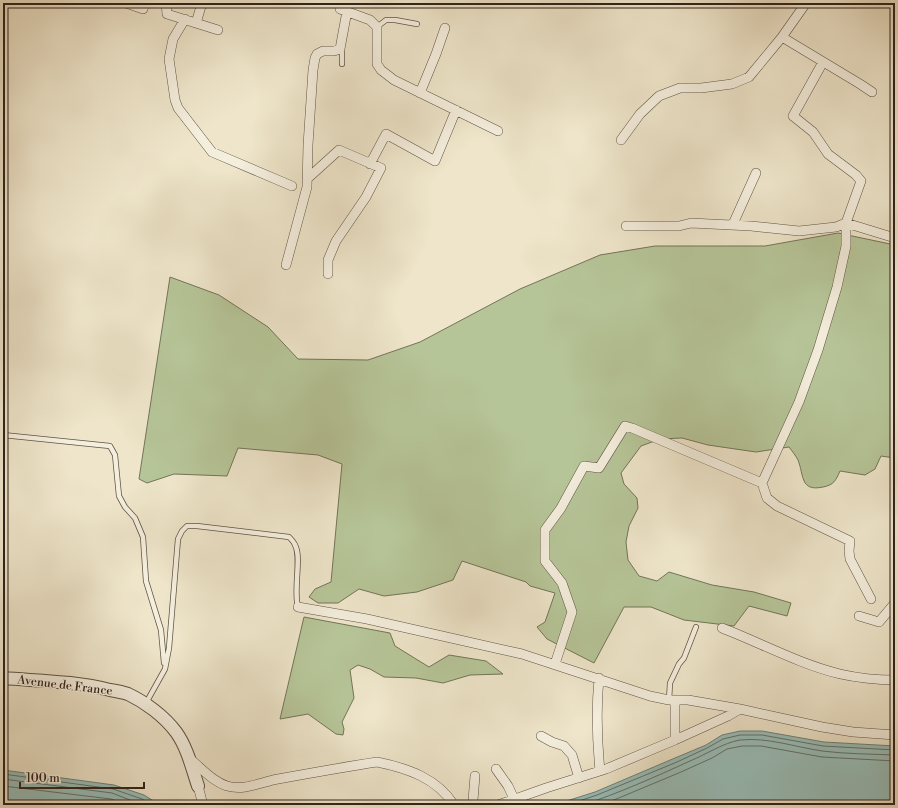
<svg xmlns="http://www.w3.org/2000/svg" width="898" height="808" font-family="'Libre Bodoni',serif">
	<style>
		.green { fill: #b6c598; stroke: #737459 }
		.water { fill: #99bfba; stroke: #6f807a }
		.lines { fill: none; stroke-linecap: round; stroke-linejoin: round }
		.shore { stroke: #64706a; stroke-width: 1 }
		.service-casing { stroke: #605346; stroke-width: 6 }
		.minor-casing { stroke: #605346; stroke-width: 10 }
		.tertiary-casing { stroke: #605346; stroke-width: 14 }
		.service { stroke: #f4eedd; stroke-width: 4.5 }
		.minor { stroke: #f4eedd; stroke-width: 9 }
		.tertiary { stroke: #f4eedd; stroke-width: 12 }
		.labels { text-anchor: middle; stroke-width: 3; stroke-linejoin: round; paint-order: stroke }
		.street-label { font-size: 12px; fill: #30221a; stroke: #f4eedd }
	</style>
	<rect width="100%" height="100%" fill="#eee5ca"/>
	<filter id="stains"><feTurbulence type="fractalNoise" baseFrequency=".005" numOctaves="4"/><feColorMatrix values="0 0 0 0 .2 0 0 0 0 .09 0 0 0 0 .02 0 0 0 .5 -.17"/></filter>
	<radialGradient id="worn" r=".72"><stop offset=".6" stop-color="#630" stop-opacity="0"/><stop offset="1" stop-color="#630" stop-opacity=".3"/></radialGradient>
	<path class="green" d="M838 233 895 245V458L881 456 875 469 865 475 840 471C836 480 834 485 823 487 800 492 804 475 798 460 796 456 792 451 789 447L756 452 708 445 682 438 660 439 641 446 621 473 624 484 637 498 638 508 629 526 626 542 628 560 639 576 657 581 669 572 712 585 754 592 791 603 787 616 749 606 734 626 684 620 651 607H624L594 663 547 639 537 627 545 622 555 593 530 586 526 582 462 561 453 580 417 592 384 596 359 589 338 603H318L309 597 315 589 331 582 342 464 318 455 238 448 227 476 174 474 147 483 139 479 170 277 219 295 268 327 298 359 368 360 420 342 520 289 600 255 655 246H765Z
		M304 617 390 633 395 646 429 667 449 655 486 661 503 674 470 675 443 683 416 678 384 677 370 669 358 665 350 670 354 698 342 722 344 729 343 735 336 734 308 714 280 719Z"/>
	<path class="water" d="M740 731H762L824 742 895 746V805H554L595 792 675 758 706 745 722 735Z
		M3 770 114 785 144 795 160 805H3Z"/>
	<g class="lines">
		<path class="shore" d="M3 774 113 789 142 799 152 805
			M3 779 112 793 143 805
			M3 786 111 799 127 805
			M567 805 597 795 677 762 707 748 723 739 740 735H762L823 746 895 750
			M583 805C619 793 655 777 690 761 707 754 723 743 740 740 767 737 795 747 822 751 846 754 871 754 895 755
			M602 805 681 772 712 758 727 749 742 746H761L822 757 895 761"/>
		<defs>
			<path id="service" d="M377 27 386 20H395L417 24
				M340 49 342 53V64
				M3 435 110 446 115 455 119 496 125 507 135 518 143 537 146 581 161 630 164 663
				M669 700 670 683 679 664 684 658 696 627
				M146 703 165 669 169 648 178 539 182 531 187 526H197L289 537C291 539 294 542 295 545 302 557 293 590 298 607"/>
			<path id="minor" d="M126 3 143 9 145 3
				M166 3 167 14 218 30
				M339 3 340 9 370 20 377 27V64L381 70 394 80 498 131
				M185 19 173 39 169 59 175 100 178 108 212 152 292 186
				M196 23 202 3
				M782 37 860 84 872 92
				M823 62 793 116 813 132 828 154 856 175 861 181 846 223 895 238
				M420 93 436 54 445 28
				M621 140 640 114 659 96 680 88H701L732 84 749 77 782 37 806 3
				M370 164 386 134 435 161 456 110
				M307 179 339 150 381 168 366 197 336 241 328 260V274
				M733 224 756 173
				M626 226H679L691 223 751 226 799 231 836 227 846 223V246L837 287 818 350 799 402 762 483
				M286 265 307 187 308 145 313 70 315 58 317 54 323 51H334L340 49 347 11
				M298 607 367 619 522 654 650 696 669 700H688L740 709 822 727 853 732 895 735
				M859 616 879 622 895 603
				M722 628C761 643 799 664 840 674 858 678 876 680 895 680
				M555 664 572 612 562 583 545 561V530L561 508 584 466 599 468 625 426 632 428 762 483 767 498 777 506 850 541 849 551 850 559 871 599
				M599 678C596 709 597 740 600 771
				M541 736 552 742 564 746 572 755 579 778
				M675 740V700
				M188 757C200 767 212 781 227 786 245 791 261 782 278 779 311 773 344 767 377 762 407 768 437 778 454 805
				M496 769 508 786 514 799
				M198 786 203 805
				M474 805 473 800 475 776
				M498 805 546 788 606 769 675 740 728 716 740 709"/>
			<path id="tertiary" d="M3 678C38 681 75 681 110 690 116 691 122 692 128 694 145 702 164 716 176 732 187 747 192 768 198 786"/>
		</defs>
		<use href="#service" class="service-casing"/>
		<use href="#minor" class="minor-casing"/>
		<use href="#tertiary" class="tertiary-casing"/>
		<use href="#service" class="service"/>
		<use href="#minor" class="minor"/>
		<use href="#tertiary" class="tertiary"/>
	</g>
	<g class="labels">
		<g class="street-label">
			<text transform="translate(65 685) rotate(7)" y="4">Avenue de France</text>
		</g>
	</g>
	<rect width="898" height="808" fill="none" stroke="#eee5ca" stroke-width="16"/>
	<rect x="4" y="4" width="890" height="800" fill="none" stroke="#30221a" stroke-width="2"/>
	<rect x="8" y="8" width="882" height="792" fill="none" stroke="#30221a"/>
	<path d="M20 782v6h124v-6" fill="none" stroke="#30221a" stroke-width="2"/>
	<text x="26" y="782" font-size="12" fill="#30221a" stroke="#f4eedd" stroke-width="3" paint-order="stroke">100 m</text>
	<rect width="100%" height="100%" filter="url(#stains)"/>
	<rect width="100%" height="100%" fill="url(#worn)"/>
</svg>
